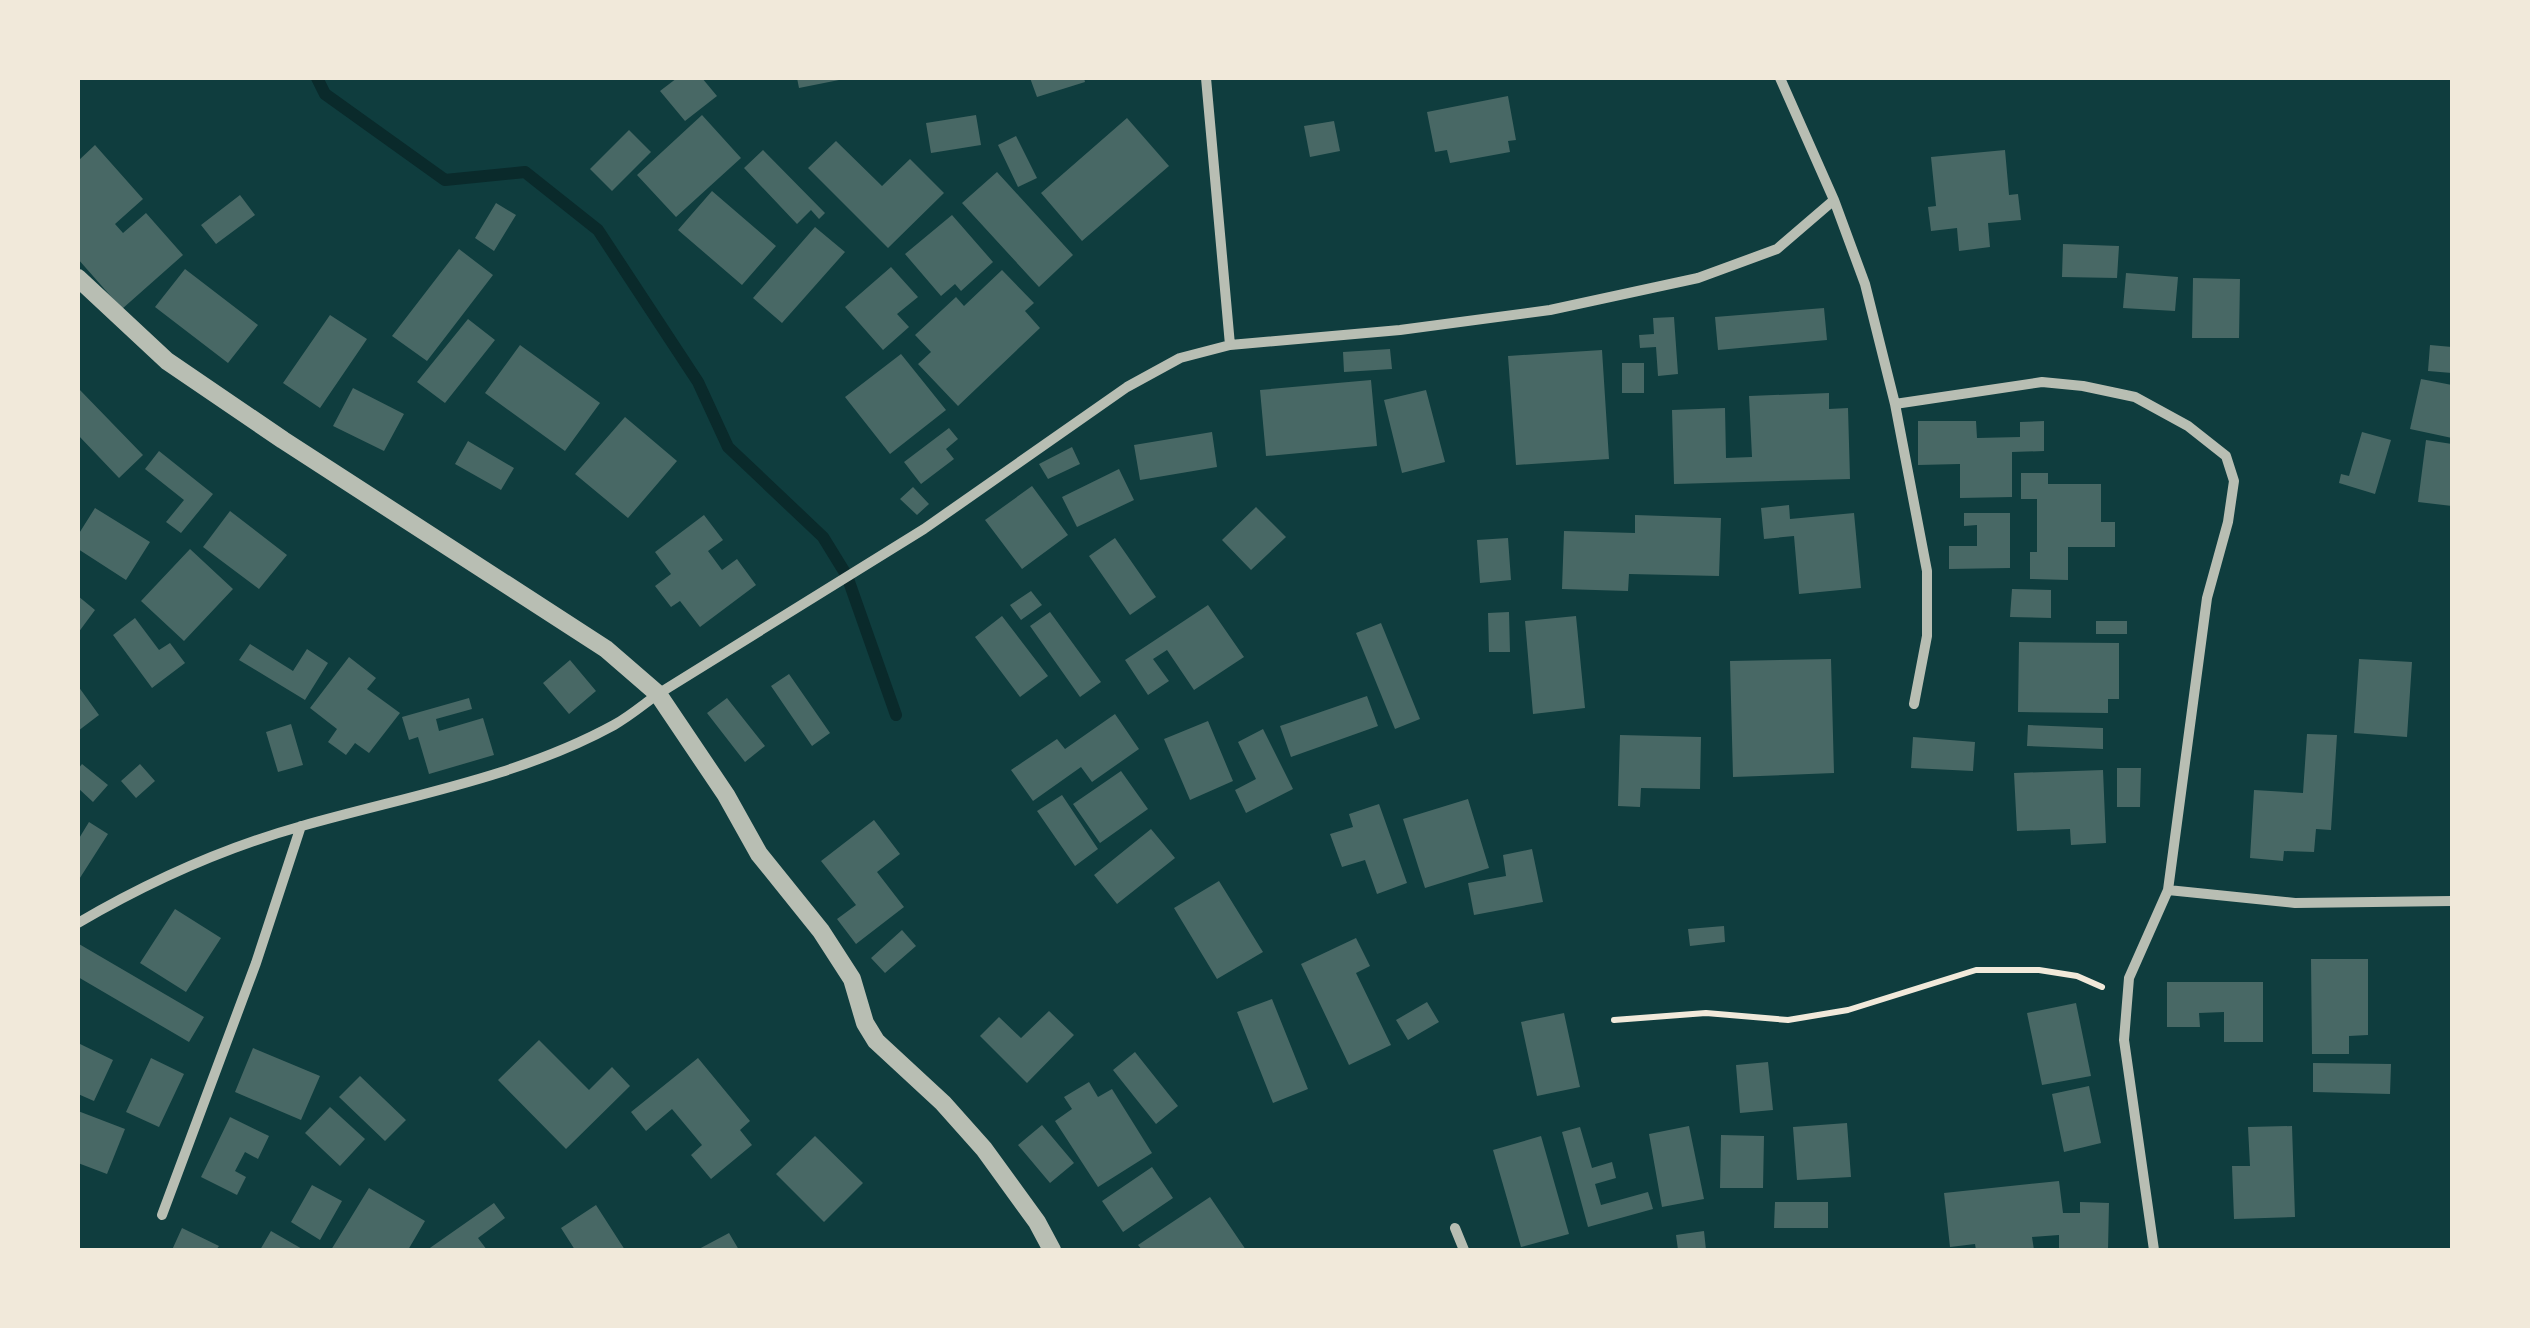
<svg xmlns="http://www.w3.org/2000/svg" width="2530" height="1328" font-family="'Noto Sans',sans-serif">
	<style>
		.lines { fill: none; stroke-linecap: round; stroke-linejoin: round }
		.stream { stroke: #0a2a2b; stroke-width: 12 }
		.building { fill: #486865 }
		.path { stroke: #f1e9da; stroke-width: 6 }
		.minor { stroke: #b8beb3; stroke-width: 10 }
		.tertiary { stroke: #b8beb3; stroke-width: 18 }
	</style>
	<rect width="100%" height="100%" fill="#0f3d3e"/>
	<g class="lines">
		<path class="stream" d="M317 78 325 94 445 180 525 172 598 230 698 382 728 447 823 537 847 576 896 715"/>
	</g>
	<path class="building" d="M677 78H702L717 96 685 121 660 91Z
		M797 78H844V79L799 88Z
		M1030 78H1084L1085 82 1037 97Z
		M1508 96 1516 140 1508 141 1510 152 1450 163 1447 150 1435 152 1427 112Z
		M702 115 741 158 676 217 637 175Z
		M976 115 981 145 931 153 926 123Z
		M1127 118 1169 166 1082 241 1041 193Z
		M1334 121 1340 151 1310 157 1304 126Z
		M629 130 651 152 612 191 590 169Z
		M1016 136 1037 178 1018 187 998 145Z
		M836 141 882 186 910 159 944 193 888 248 808 168Z
		M95 145 143 199 115 224 123 233 146 213 183 255 122 309 78 259V161Z
		M763 150 825 213 819 219 811 210 797 224 744 168Z
		M2005 150 2009 195 2018 194 2021 220 1988 223 1990 247 1959 251 1957 228 1931 231 1928 207 1936 206 1931 157Z
		M997 172 1073 255 1039 287 962 203Z
		M712 191 776 246 742 285 678 230Z
		M240 195 255 215 216 244 201 225Z
		M496 203 516 215 494 251 475 238Z
		M952 215 993 262 961 291 955 284 941 296 905 254Z
		M815 227 845 252 782 323 753 298Z
		M2063 244 2119 246 2117 278 2062 277Z
		M459 249 493 275 427 361 392 336Z
		M891 267 918 297 897 314 909 327 883 350 845 307Z
		M185 269 258 325 228 363 155 307Z
		M1002 270 1034 303 1025 311 1040 328 958 406 918 364 931 352 915 335 956 297 964 306Z
		M2126 273 2178 277 2175 311 2123 308Z
		M2193 278 2240 279 2239 338H2192Z
		M1824 308 1827 340 1718 350 1715 317Z
		M330 315 367 339 320 408 283 383Z
		M1674 317 1678 374 1658 376 1656 347 1640 348 1639 335 1654 334 1653 318Z
		M468 319 495 340 445 403 417 382Z
		M520 345 600 403 565 451 485 393Z
		M2430 345 2452 347V373L2428 371Z
		M1390 349 1392 369 1344 372 1343 352Z
		M1602 350 1609 459 1516 465 1508 356Z
		M901 354 946 410 890 454 845 397Z
		M1622 363H1644V393H1622Z
		M2421 379 2452 385V438L2410 429Z
		M1371 380 1377 446 1266 456 1260 390Z
		M78 388 143 455 119 478 78 435Z
		M353 388 404 414 384 451 333 426Z
		M1426 390 1445 462 1402 473 1384 400Z
		M1829 393V409L1848 408 1850 479 1674 484 1672 410 1725 408 1726 458 1752 457 1749 396Z
		M625 417 677 461 628 518 575 474Z
		M1918 421H1976L1977 438 2020 437V422L2044 421V451L2012 452V497L1960 498V464L1918 465Z
		M949 428 958 439 946 449 954 459 921 484 904 462Z
		M1212 432 1217 467 1140 480 1134 445Z
		M2362 432 2391 440 2375 494 2339 483 2341 474 2349 476Z
		M2426 440 2452 444V506L2418 502Z
		M468 441 514 468 501 490 455 464Z
		M1072 447 1080 464 1048 479 1039 464Z
		M159 451 213 494 181 533 166 522 184 500 145 469Z
		M1119 469 1134 500 1077 527 1062 497Z
		M2021 473H2048V484H2101V522H2115V547H2068V580L2030 579V552H2037V499H2021Z
		M1032 486 1068 535 1022 569 985 520Z
		M913 487 929 504 917 515 900 499Z
		M1789 505 1790 519 1854 513 1861 588 1799 594 1794 536 1764 539 1761 508Z
		M1256 507 1286 537 1251 570 1222 540Z
		M95 508 150 542 126 580 78 549V535Z
		M230 511 287 555 259 589 203 547Z
		M1964 513H2010V568L1949 569V546H1977V525L1964 526Z
		M704 515 723 540 708 551 722 570 737 559 756 585 700 627 680 601 671 607 655 586 671 574 655 552Z
		M1635 515 1721 518 1719 576 1629 574 1628 591 1562 589 1564 531 1635 533Z
		M1115 538 1156 597 1130 615 1089 556Z
		M1508 538 1511 580 1480 583 1477 540Z
		M190 549 233 589 184 641 141 601Z
		M2012 589 2051 590V618L2010 617Z
		M1031 591 1042 605 1021 620 1010 605Z
		M78 596 95 610 78 633Z
		M1208 605 1244 657 1194 690 1167 650 1153 659 1169 681 1148 695 1125 660Z
		M1050 612 1101 682 1080 697 1030 626Z
		M1509 612 1510 652H1489L1488 613Z
		M1002 616 1048 676 1020 697 975 637Z
		M1576 616 1585 708 1533 714 1525 621Z
		M135 618 159 650 170 643 185 663 152 688 113 635Z
		M2096 621H2127V634H2096Z
		M1381 623 1420 719 1395 729 1356 633Z
		M2019 642 2119 643V699H2108V713L2018 712Z
		M250 644 293 671 307 649 328 663 305 700 239 660Z
		M349 657 376 678 367 689 400 713 369 753 355 743 346 755 328 742 337 729 310 708Z
		M1831 659 1834 773 1733 777 1730 661Z
		M2359 659 2412 662 2407 737 2354 733Z
		M570 660 596 691 569 714 543 683Z
		M789 674 830 733 812 746 771 686Z
		M78 686 99 715 78 731Z
		M1367 696 1378 726 1291 757 1280 726Z
		M469 698 472 709 436 719 439 731 483 718 494 755 429 774 418 737 409 740 402 717Z
		M727 698 765 746 745 762 707 713Z
		M1115 714 1139 749 1092 782 1081 767 1033 801 1011 770 1057 739 1065 749Z
		M1208 721 1233 781 1190 800 1164 739Z
		M291 724 303 765 278 772 266 732Z
		M2028 725 2103 728V749L2027 746Z
		M1263 729 1293 789 1246 813 1235 790 1256 779 1238 742Z
		M2307 734 2337 735 2331 830 2316 829 2314 852 2284 851 2283 861 2250 858 2254 790 2303 793Z
		M1620 735 1701 737 1700 789 1641 788 1640 807 1618 806Z
		M1913 737 1975 742 1973 771 1911 768Z
		M82 764 108 785 93 802 78 788V769Z
		M140 764 155 781 136 798 121 781Z
		M2117 768H2141L2140 807H2117Z
		M2103 770 2106 843 2071 845 2070 829 2017 831 2014 773Z
		M1121 771 1148 809 1100 843 1073 804Z
		M1062 795 1098 849 1075 866 1037 811Z
		M1468 799 1489 868 1425 888 1403 819Z
		M1379 804 1407 883 1377 894 1365 860 1342 867 1330 834 1353 827 1349 814Z
		M874 820 900 854 877 872 904 907 856 944 837 919 856 905 821 861Z
		M89 822 108 834 78 881V840Z
		M1151 829 1175 858 1117 904 1094 875Z
		M1532 849 1543 902 1474 915 1468 883 1506 876 1503 855Z
		M1219 881 1263 952 1217 979 1174 908Z
		M175 909 221 938 186 992 140 963Z
		M1724 926 1725 942 1690 946 1688 929Z
		M902 930 916 946 885 973 871 958Z
		M1356 938 1370 966 1356 973 1391 1045 1349 1065 1301 964Z
		M79 944 204 1017 189 1042 78 977Z
		M2311 959H2368V1035L2349 1036V1054H2312Z
		M2167 982H2263V1042H2224V1012L2199 1013 2200 1027H2167Z
		M1272 999 1308 1089 1273 1103 1237 1012Z
		M1427 1002 1439 1022 1408 1040 1396 1020Z
		M2076 1003 2091 1076 2042 1085 2027 1013Z
		M1049 1011 1074 1035 1027 1083 980 1036 999 1017 1021 1038Z
		M1564 1013 1580 1087 1537 1096 1521 1022Z
		M539 1040 589 1090 612 1067 630 1086 566 1149 498 1080Z
		M78 1043 113 1060 94 1101 78 1094Z
		M253 1048 320 1076 301 1120 235 1092Z
		M1135 1052 1178 1106 1156 1124 1113 1070Z
		M151 1058 184 1074 159 1127 126 1112Z
		M698 1058 750 1121 740 1130 752 1145 711 1179 691 1155 702 1145 672 1109 646 1131 631 1112Z
		M1768 1062 1773 1110 1740 1113 1736 1065Z
		M2313 1063 2391 1064 2390 1094 2313 1092Z
		M360 1076 406 1120 385 1141 339 1097Z
		M1089 1082 1098 1097 1112 1089 1152 1153 1098 1187 1055 1121 1072 1109 1064 1097Z
		M2089 1086 2101 1143 2064 1152 2052 1094Z
		M330 1107 365 1139 340 1166 305 1133Z
		M78 1111 125 1129 107 1174 78 1163Z
		M230 1117 269 1136 258 1159 245 1152 235 1171 246 1177 237 1195 201 1177Z
		M1847 1123 1851 1177 1797 1180 1793 1127Z
		M1042 1125 1074 1163 1050 1183 1018 1145Z
		M1689 1126 1704 1199 1662 1207 1649 1134Z
		M2292 1126 2295 1217 2234 1219 2232 1166H2250L2248 1127Z
		M1580 1127 1592 1168 1612 1162 1616 1178 1595 1184 1601 1205 1648 1192 1653 1209 1588 1227 1562 1132Z
		M1721 1135 1764 1136 1763 1188H1720Z
		M815 1136 863 1183 824 1222 776 1174Z
		M1541 1136 1569 1234 1521 1247 1493 1150Z
		M1152 1167 1173 1198 1123 1232 1102 1201Z
		M2059 1181 2063 1213H2080V1202L2109 1203 2108 1250H2059V1235L2032 1237 2034 1250H1976L1975 1244 1950 1247 1944 1193Z
		M312 1185 342 1201 320 1240 291 1222Z
		M369 1188 425 1221 408 1250H331Z
		M1210 1197 1246 1250H1142L1138 1245Z
		M1775 1202H1828V1228H1774Z
		M494 1203 505 1218 478 1238 487 1250H427Z
		M596 1205 625 1250H575L561 1228Z
		M182 1228 219 1246 216 1250H172Z
		M271 1231 304 1250H260Z
		M1704 1231 1706 1250H1678L1676 1235Z
		M729 1233 739 1250H697Z"/>
	<g class="lines">
		<path class="path" d="M1614 1020 1706 1013 1788 1020 1848 1010 1976 970H2039L2077 976 2102 987"/>
		<path class="minor" d="M1206 78 1230 345
			M1780 78 1834 200 1865 284 1895 404 1927 571V636L1914 704
			M1895 404 2042 382 2083 386 2135 397 2188 426 2226 456 2234 481 2228 522 2207 598 2168 890 2129 978 2124 1040 2154 1250
			M2168 890 2295 903 2452 901
			M78 923C148 882 223 848 302 826 407 796 517 778 614 725 630 716 644 704 658 694L924 529 1127 387 1180 358 1230 345 1400 330 1550 310 1698 278 1777 249 1834 200
			M162 1215 256 963 301 826
			M1455 1228 1464 1250"/>
		<path class="tertiary" d="M78 278 167 361 283 440 606 649 658 694 726 795 759 854 821 931 852 979 865 1023 876 1041 943 1103 984 1149 1037 1222 1052 1250"/>
	</g>
	<rect width="2530" height="1328" fill="none" stroke="#f1e9da" stroke-width="160"/>
</svg>
